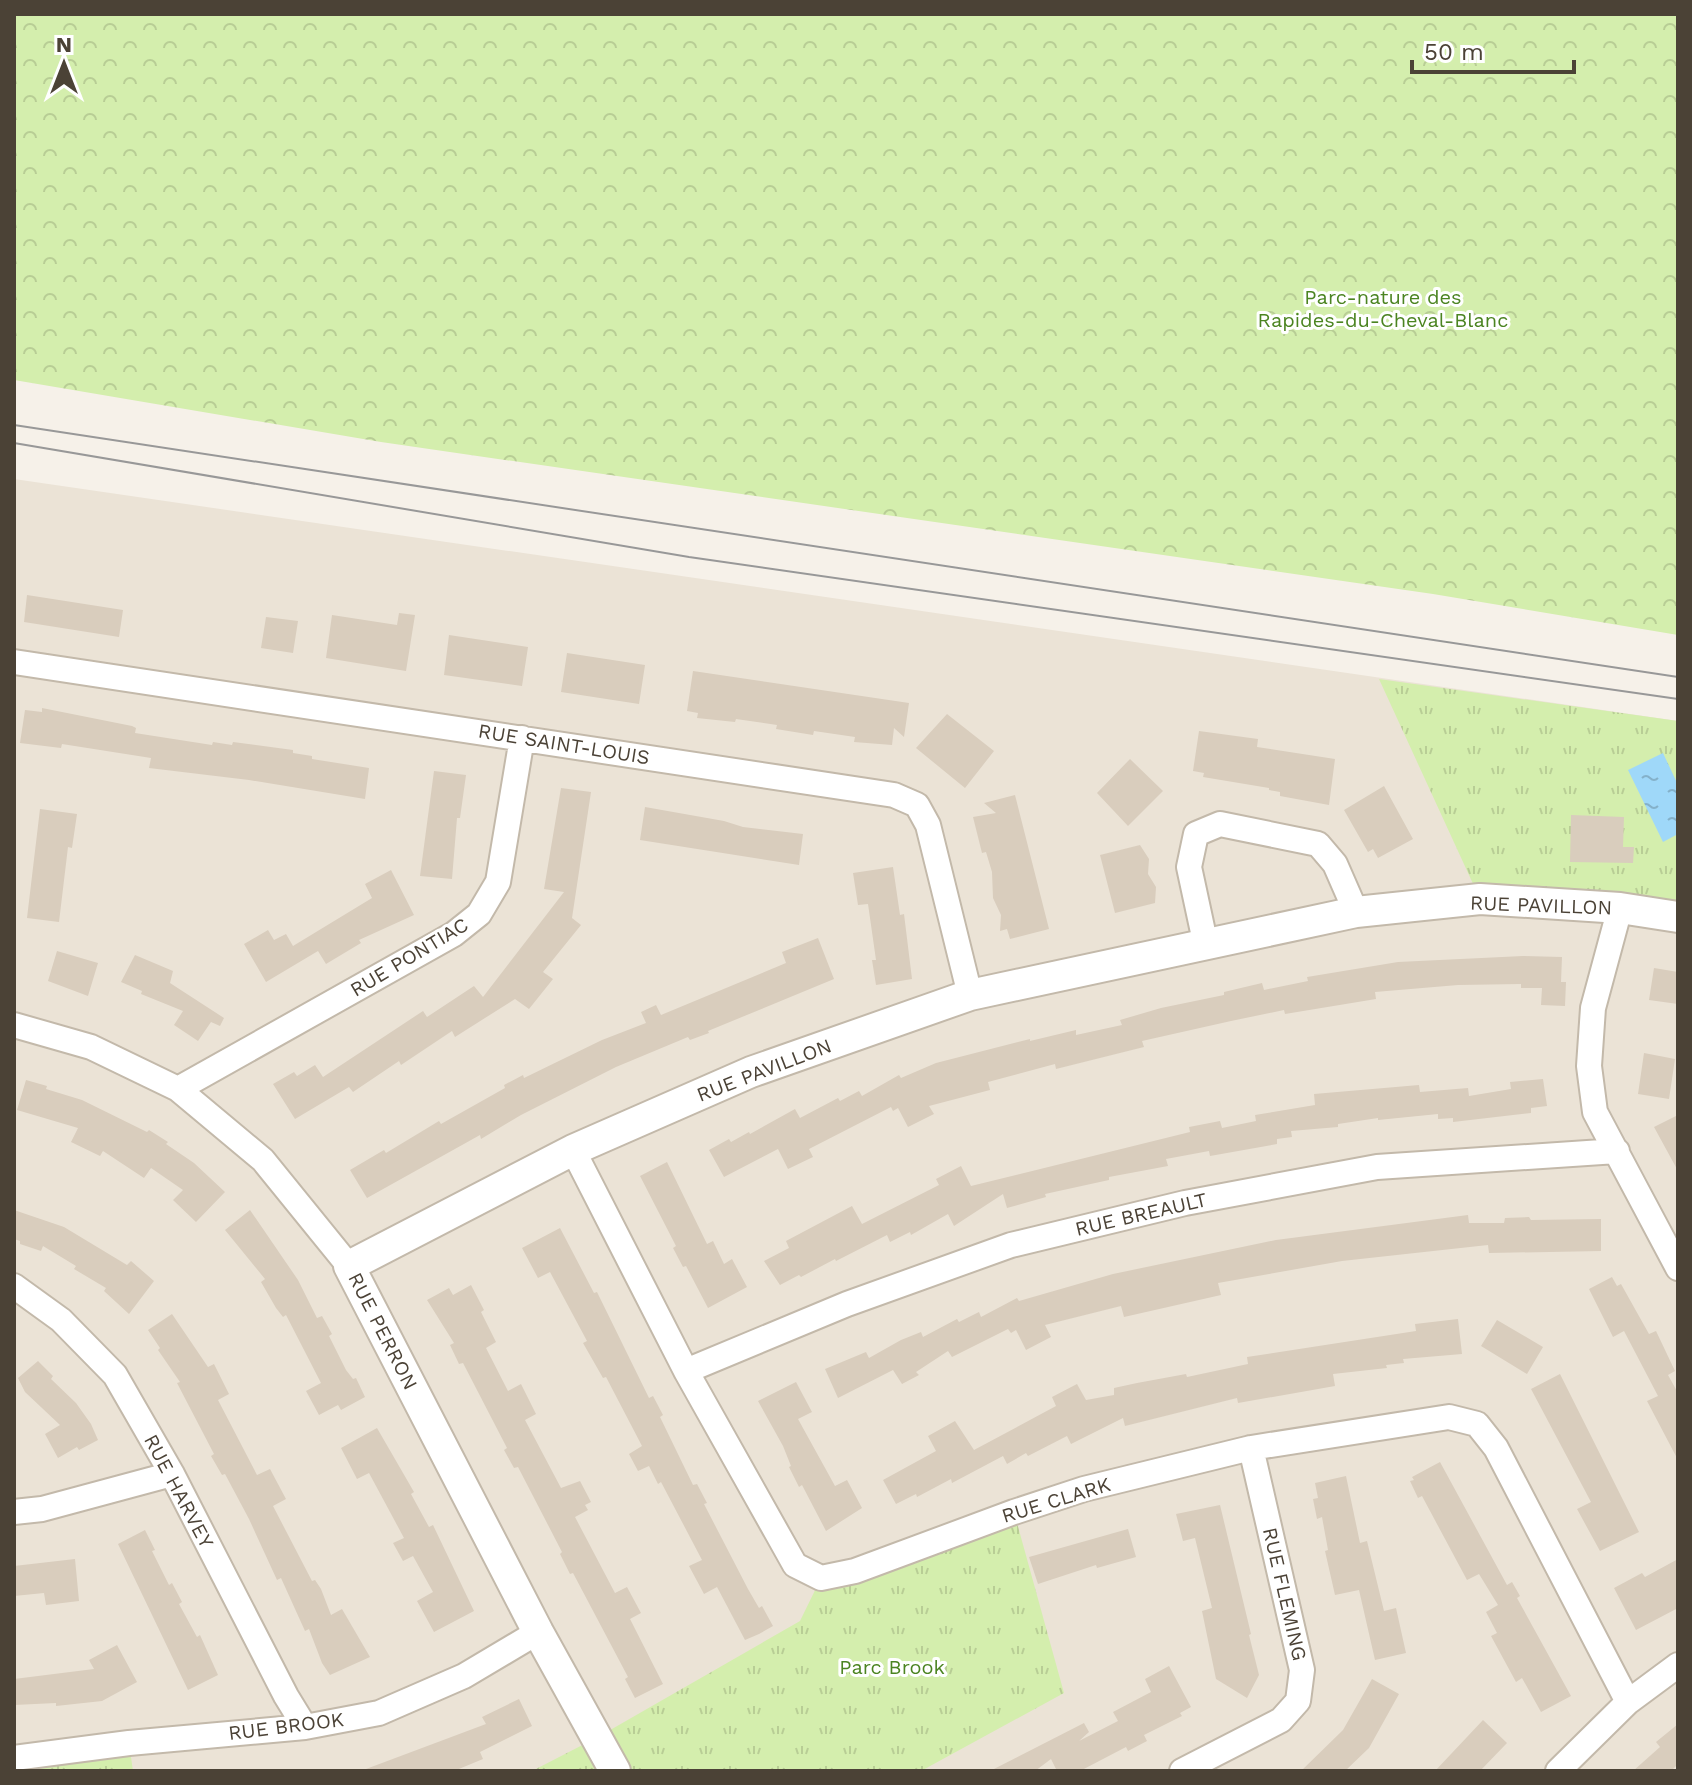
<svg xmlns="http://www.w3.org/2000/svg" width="1692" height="1785" font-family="'Work Sans',sans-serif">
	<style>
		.residential { fill: #ebe3d6 }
		.grass { fill: url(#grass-tufts) }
		.forest { fill: url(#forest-crowns) }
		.water { fill: url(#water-ripples) }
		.building { fill: #d9cdbd }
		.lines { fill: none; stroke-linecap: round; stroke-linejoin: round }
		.minor-casing { stroke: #c3b9aa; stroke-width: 28 }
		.tertiary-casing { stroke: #c3b9aa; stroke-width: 34 }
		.minor { stroke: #fff; stroke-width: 24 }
		.tertiary { stroke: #fff; stroke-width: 30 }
		.tram { stroke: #989898; stroke-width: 2 }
		.labels { text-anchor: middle; stroke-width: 6; stroke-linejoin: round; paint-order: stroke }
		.park-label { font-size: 20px; fill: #4b8421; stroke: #fff }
		.street-label { font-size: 20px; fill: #4b4236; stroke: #fff }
	</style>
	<defs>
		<pattern id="grass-tufts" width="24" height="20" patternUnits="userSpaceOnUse" patternTransform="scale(2)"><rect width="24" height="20" fill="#d4eead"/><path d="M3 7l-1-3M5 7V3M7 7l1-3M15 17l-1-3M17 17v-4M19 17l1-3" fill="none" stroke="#b8cd95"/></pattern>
		<pattern id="forest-crowns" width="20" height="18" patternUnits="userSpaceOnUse" patternTransform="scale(2)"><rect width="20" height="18" fill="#d4eead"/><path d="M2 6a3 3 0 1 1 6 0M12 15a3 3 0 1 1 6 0" fill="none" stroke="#b8cd95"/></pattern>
		<pattern id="water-ripples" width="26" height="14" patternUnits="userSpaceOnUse" patternTransform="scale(2)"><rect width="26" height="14" fill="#9fd8f9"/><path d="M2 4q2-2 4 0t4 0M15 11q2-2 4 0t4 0" fill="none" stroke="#84b1ca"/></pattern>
	</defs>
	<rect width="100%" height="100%" fill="#f6f1e9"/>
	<path class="residential" d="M14 479 1678 721V1771H14Z"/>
	<path class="grass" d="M1379 679 1678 721V917L1480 899Z
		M1014 1512 1064 1693 921 1771H532L598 1737 800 1621 821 1578Z
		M129 1743 133 1771H14V1758Z"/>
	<path class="forest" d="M14 14H1678V635L1433 594 381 442 14 380Z"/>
	<path class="water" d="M1663 753 1678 785V834L1663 842 1628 770Z"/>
	<path class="building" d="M27 595 123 610 119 637 24 622Z
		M399 613 415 615 406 671 326 658 332 615 397 625Z
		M266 617 298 621 293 653 261 648Z
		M449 635 528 647 522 686 444 675Z
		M567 653 645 665 639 704 561 692Z
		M693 671 909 703 904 737 894 728 892 745 854 742 855 737 814 731 813 735 776 729 777 725 736 719 735 722 697 718 698 713 687 711Z
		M42 708 132 726 136 728 135 733 212 745 213 742 232 745 233 742 293 750V753L312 756V759L369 768 365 799 249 780 149 768 151 758 62 744 61 748 20 743 25 710 42 712Z
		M947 714 994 751 965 788 916 748Z
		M1199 731 1258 739 1257 747 1335 759 1329 805 1280 796V792L1269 790V788L1203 777 1204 773 1193 771Z
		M1130 759 1163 791 1128 826 1097 793Z
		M434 771 466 775 460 818H457L452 879 420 876Z
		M1384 786 1413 839 1378 858 1373 849 1368 852 1344 810Z
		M561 788 591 792 572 918 581 925 543 972 553 979 529 1009 515 999 455 1037 452 1031 401 1065 399 1061 353 1092 349 1087 295 1119 273 1084 294 1072 297 1076 315 1065 323 1077 423 1011 427 1017 474 986 483 997 564 892 544 889Z
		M1015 795 1049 929 1010 939 1007 929 1000 931 1001 915 993 898 992 872 986 852 982 853 973 817 996 813 984 803Z
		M645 807 724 821 743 827 803 834 799 865 640 840Z
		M40 809 77 814 72 848 68 847 59 922 27 918Z
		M1571 815 1624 817 1623 847H1634L1633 863 1570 862Z
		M1140 845 1149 859 1148 874 1156 887 1155 903 1115 913 1100 855Z
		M893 867 900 915 904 914 912 979 876 985 872 960H876L868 904 858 905 853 873Z
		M391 870 414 915 359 940 361 943 326 964 318 951 266 982 244 944 268 930 274 940 286 934 293 946 372 898 365 884Z
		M818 938 834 979 708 1031 709 1033 690 1040 688 1037 616 1067 521 1115 481 1139 480 1135 367 1198 350 1170 384 1150 386 1153 439 1121 441 1124 505 1088 504 1085 523 1075 524 1078 602 1040 646 1023 641 1012 656 1005 661 1015 786 963 782 952Z
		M57 951 98 963 88 996 48 981Z
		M135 955 173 971 170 983 224 1018 220 1026 211 1022 198 1041 174 1025 183 1011 141 994 142 991 121 982Z
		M1523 956 1562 957 1561 982H1566L1565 1006 1541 1005 1542 988H1521V984L1458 985 1375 992 1376 999 1285 1014 1284 1010 1231 1021 1142 1041 1144 1047 1056 1069 1055 1064 988 1082 990 1090 929 1106 934 1114 908 1127 898 1108 893 1111 891 1107 809 1149 813 1157 788 1169 778 1149 724 1177 709 1150 729 1139 731 1142 749 1132 750 1134 795 1109 800 1118 838 1098 840 1101 859 1091 862 1096 899 1075 901 1078 936 1063 1030 1039V1041L1076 1030V1035L1122 1025 1120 1020 1161 1008 1224 995V992L1262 983 1264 990 1308 981 1307 977 1398 962Z
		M1654 968 1678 972V1004L1649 1000Z
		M1644 1053 1675 1059 1669 1099 1638 1094Z
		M1543 1079 1547 1106 1531 1108V1113L1453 1122V1118L1438 1119V1114L1378 1120V1118L1338 1124V1127L1291 1131 1292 1137 1277 1139V1144L1210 1156 1209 1151 1166 1159 1168 1166 1109 1177V1180L1045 1194 1046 1197 1007 1208 1003 1194 954 1226 948 1214 911 1235 910 1232 890 1242 887 1235 836 1261 835 1259 801 1277 799 1275 780 1285 764 1261 789 1248 786 1241 852 1206 862 1224 939 1185 936 1179 961 1166 971 1186 1190 1132 1189 1127 1220 1121 1222 1128 1256 1121 1255 1115 1315 1105 1314 1094 1419 1085 1420 1092 1468 1088 1469 1096 1511 1089 1510 1082Z
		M26 1080 47 1086 46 1089 82 1100 147 1132 149 1130 168 1142 166 1144 194 1163 225 1192 196 1222 173 1200 183 1190 151 1168 144 1178 103 1151 100 1156 71 1142 78 1128 17 1110Z
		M1678 1115V1171L1654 1127Z
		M667 1162 707 1244 713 1241 724 1264 732 1259 747 1287 708 1308 686 1266 683 1267 673 1248 676 1246 640 1176Z
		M14 1210 64 1227 127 1265 131 1261 154 1281 129 1314 104 1291 106 1288 74 1269 76 1266 43 1246 41 1251 20 1244V1241L14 1239Z
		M250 1210 298 1280 317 1318 322 1316 332 1334 329 1336 346 1370 353 1379 356 1378 365 1397 341 1410 338 1405 319 1415 306 1391 321 1383 286 1315 283 1317 276 1308 261 1282 265 1279 225 1230Z
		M1468 1215 1469 1223H1504L1505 1218 1529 1217 1531 1220 1601 1219V1251L1489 1253 1488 1245 1342 1261 1218 1283 1221 1295 1124 1317 1121 1306 1045 1325 1051 1337 1026 1350 1016 1330 1011 1333 1008 1329 952 1357 948 1351 916 1372 919 1375 902 1384 893 1370 838 1398 825 1369 866 1352 869 1358 901 1340 921 1332 923 1337 957 1319 959 1322 979 1312 981 1317 1017 1298 1019 1301 1113 1274 1276 1240Z
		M560 1228 594 1293 597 1292 649 1398 653 1396 663 1415 660 1417 693 1485 697 1484 707 1503 704 1504 748 1589 759 1608 762 1606 773 1626 759 1634 745 1640 717 1587 704 1594 689 1566 702 1560 661 1482 658 1484 649 1466 638 1471 629 1454 642 1446 606 1377 603 1378 583 1343 587 1341 550 1272 538 1278 522 1248Z
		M1612 1277 1617 1286 1621 1284 1649 1334 1656 1331 1675 1371 1668 1375 1678 1393V1460L1647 1401 1658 1396 1624 1331 1613 1337 1589 1289Z
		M471 1285 484 1310 481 1312 496 1342 486 1348 508 1391 521 1384 536 1414 525 1420 561 1488 580 1481 591 1502 585 1505 588 1510 575 1517 615 1593 627 1587 641 1613 630 1619 663 1684 635 1698 625 1679 628 1677 573 1573 570 1574 560 1554 562 1552 518 1467 514 1468 504 1450 507 1448 463 1363 459 1364 450 1345 454 1343 427 1300 449 1288 453 1295Z
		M172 1314 208 1367 214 1364 229 1394 218 1400 257 1475 270 1469 286 1499 273 1506 312 1581 315 1580 321 1589 331 1615 342 1609 370 1657 330 1675 322 1663 309 1629 305 1631 281 1578 277 1580 249 1519 225 1474 222 1475 211 1456 214 1454 177 1383 180 1382 158 1350 160 1348 148 1330Z
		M1458 1319 1462 1354 1403 1359 1404 1363 1386 1365 1387 1368 1333 1374 1335 1386 1238 1403 1237 1398 1125 1426 1123 1418 1071 1444 1067 1436 1028 1456 1026 1453 1007 1464 1003 1456 952 1483 951 1479 917 1497 916 1494 896 1504 883 1480 936 1451 928 1436 955 1421 974 1450 1056 1406 1052 1397 1077 1384 1086 1400 1114 1395V1388L1137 1383 1186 1374 1187 1377 1248 1364 1247 1357 1416 1331 1415 1324Z
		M1497 1320 1543 1347 1527 1374 1481 1346Z
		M38 1361 53 1376 51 1379 76 1403 91 1424 98 1440 79 1450 77 1447 58 1458 45 1434 60 1425 25 1392 18 1378Z
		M1560 1374 1639 1532 1600 1551 1577 1509 1591 1502 1531 1389Z
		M796 1382 812 1412 798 1419 835 1486 847 1480 862 1508 826 1531 802 1485 799 1487 789 1467 791 1466 783 1446 758 1401Z
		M377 1428 414 1492 411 1494 429 1527 433 1525 474 1611 434 1632 417 1601 433 1592 413 1556 403 1561 393 1543 404 1538 369 1473 357 1479 341 1448Z
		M1440 1462 1507 1585 1512 1582 1520 1596 1517 1598 1571 1696 1541 1712 1522 1678 1516 1682 1491 1636 1497 1633 1486 1612 1498 1605 1479 1574 1467 1580 1422 1496 1418 1498 1410 1481 1414 1480 1412 1477Z
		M1346 1476 1360 1543 1367 1541 1384 1611 1396 1608 1406 1653 1375 1660 1359 1590 1335 1595 1325 1551 1328 1550 1322 1517 1317 1519 1313 1499 1318 1498 1315 1483Z
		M1220 1505 1251 1634 1249 1635 1259 1675 1247 1698 1216 1679 1202 1611 1212 1608 1195 1538 1183 1541 1176 1514Z
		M1128 1529 1136 1557 1097 1568 1096 1565 1038 1584 1029 1557Z
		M145 1530 155 1550 152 1551 169 1585 172 1583 182 1602 179 1604 197 1637 200 1635 218 1675 188 1690 118 1544Z
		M75 1559 79 1601 46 1605 44 1593 14 1596V1566Z
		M1678 1559V1608L1636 1630 1614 1588 1642 1573 1645 1577Z
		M117 1645 137 1682 102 1701 56 1706V1703L14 1705V1679L94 1669 89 1660Z
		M1169 1666 1191 1707 1180 1713 1182 1716 1144 1735 1147 1741 1128 1751 1126 1747 1080 1771H1057L1051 1759 1035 1771H990L1084 1723 1089 1732 1079 1741 1118 1721 1113 1712 1151 1692 1145 1679Z
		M1372 1679 1399 1694 1369 1748 1345 1771H1301L1343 1730Z
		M519 1699 532 1726 480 1752 483 1759 454 1771H367L366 1769 486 1724 482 1717Z
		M1483 1720 1507 1743 1480 1771H1435Z
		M1678 1724V1769L1676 1766 1671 1771H1633L1660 1747 1656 1742Z"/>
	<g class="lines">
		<defs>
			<path id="minor" d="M14 662 894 795 917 805 928 825 970 995
				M1620 908 1593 1008 1589 1066 1595 1112 1678 1268
				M1206 946 1189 867 1196 834 1220 824 1318 844 1335 864 1356 912
				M14 1025 91 1047 178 1089 263 1160 349 1266
				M178 1089 454 934 479 914 498 882 522 738
				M573 1150 686 1371 795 1565 821 1578 855 1571 1014 1512 1084 1489 1251 1448 1449 1417 1477 1424 1496 1448 1628 1702
				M14 1286 61 1320 115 1375 172 1474 286 1696 305 1727
				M686 1371 847 1304 1011 1245 1185 1203 1377 1167 1617 1151
				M14 1512 42 1509 172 1474
				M14 1758 129 1743 305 1727 379 1713 464 1676 538 1632
				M1182 1771 1281 1720 1298 1701 1302 1670 1251 1448
				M1558 1771 1628 1702 1678 1665"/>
			<path id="tertiary" d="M615 1771 538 1632 349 1266 573 1150 751 1072 970 995 1356 912 1480 899 1620 908 1678 917"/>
		</defs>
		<use href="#minor" class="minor-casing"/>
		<use href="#tertiary" class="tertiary-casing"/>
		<use href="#minor" class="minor"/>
		<use href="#tertiary" class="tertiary"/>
		<path class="tram" d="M14 425 1678 677
			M14 443 689 557 1678 699"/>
	</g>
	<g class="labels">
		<g class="park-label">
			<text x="1383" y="304">Parc-nature des<tspan x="1383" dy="23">Rapides-du-Cheval-Blanc</tspan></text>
			<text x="892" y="1674">Parc Brook</text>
		</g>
		<g class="street-label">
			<text transform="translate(564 744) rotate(9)" y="7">RUE SAINT-LOUIS</text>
			<text transform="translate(1541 905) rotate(2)" y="7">RUE PAVILLON</text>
			<text transform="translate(409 957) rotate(-31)" y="7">RUE PONTIAC</text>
			<text transform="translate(764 1070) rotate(-21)" y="7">RUE PAVILLON</text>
			<text transform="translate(1141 1214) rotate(-13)" y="7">RUE BREAULT</text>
			<text transform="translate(383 1331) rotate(63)" y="7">RUE PERRON</text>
			<text transform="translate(179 1491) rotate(62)" y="7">RUE HARVEY</text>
			<text transform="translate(1056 1500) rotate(-17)" y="7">RUE CLARK</text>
			<text transform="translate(1285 1594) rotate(77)" y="7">RUE FLEMING</text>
			<text transform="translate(286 1726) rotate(-7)" y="7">RUE BROOK</text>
		</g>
	</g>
	<rect width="1692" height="1785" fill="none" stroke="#4b4236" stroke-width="32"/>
	<g transform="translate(64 64)" stroke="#ffffff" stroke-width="6" paint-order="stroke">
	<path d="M0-6L14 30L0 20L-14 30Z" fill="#4b4236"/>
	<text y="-12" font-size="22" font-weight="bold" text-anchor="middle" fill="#4b4236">N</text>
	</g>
	<path d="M1412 60v12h162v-12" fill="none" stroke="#4b4236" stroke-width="4"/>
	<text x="1424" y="60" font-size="24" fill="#4b4236" stroke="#ffffff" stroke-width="6" paint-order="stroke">50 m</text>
</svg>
